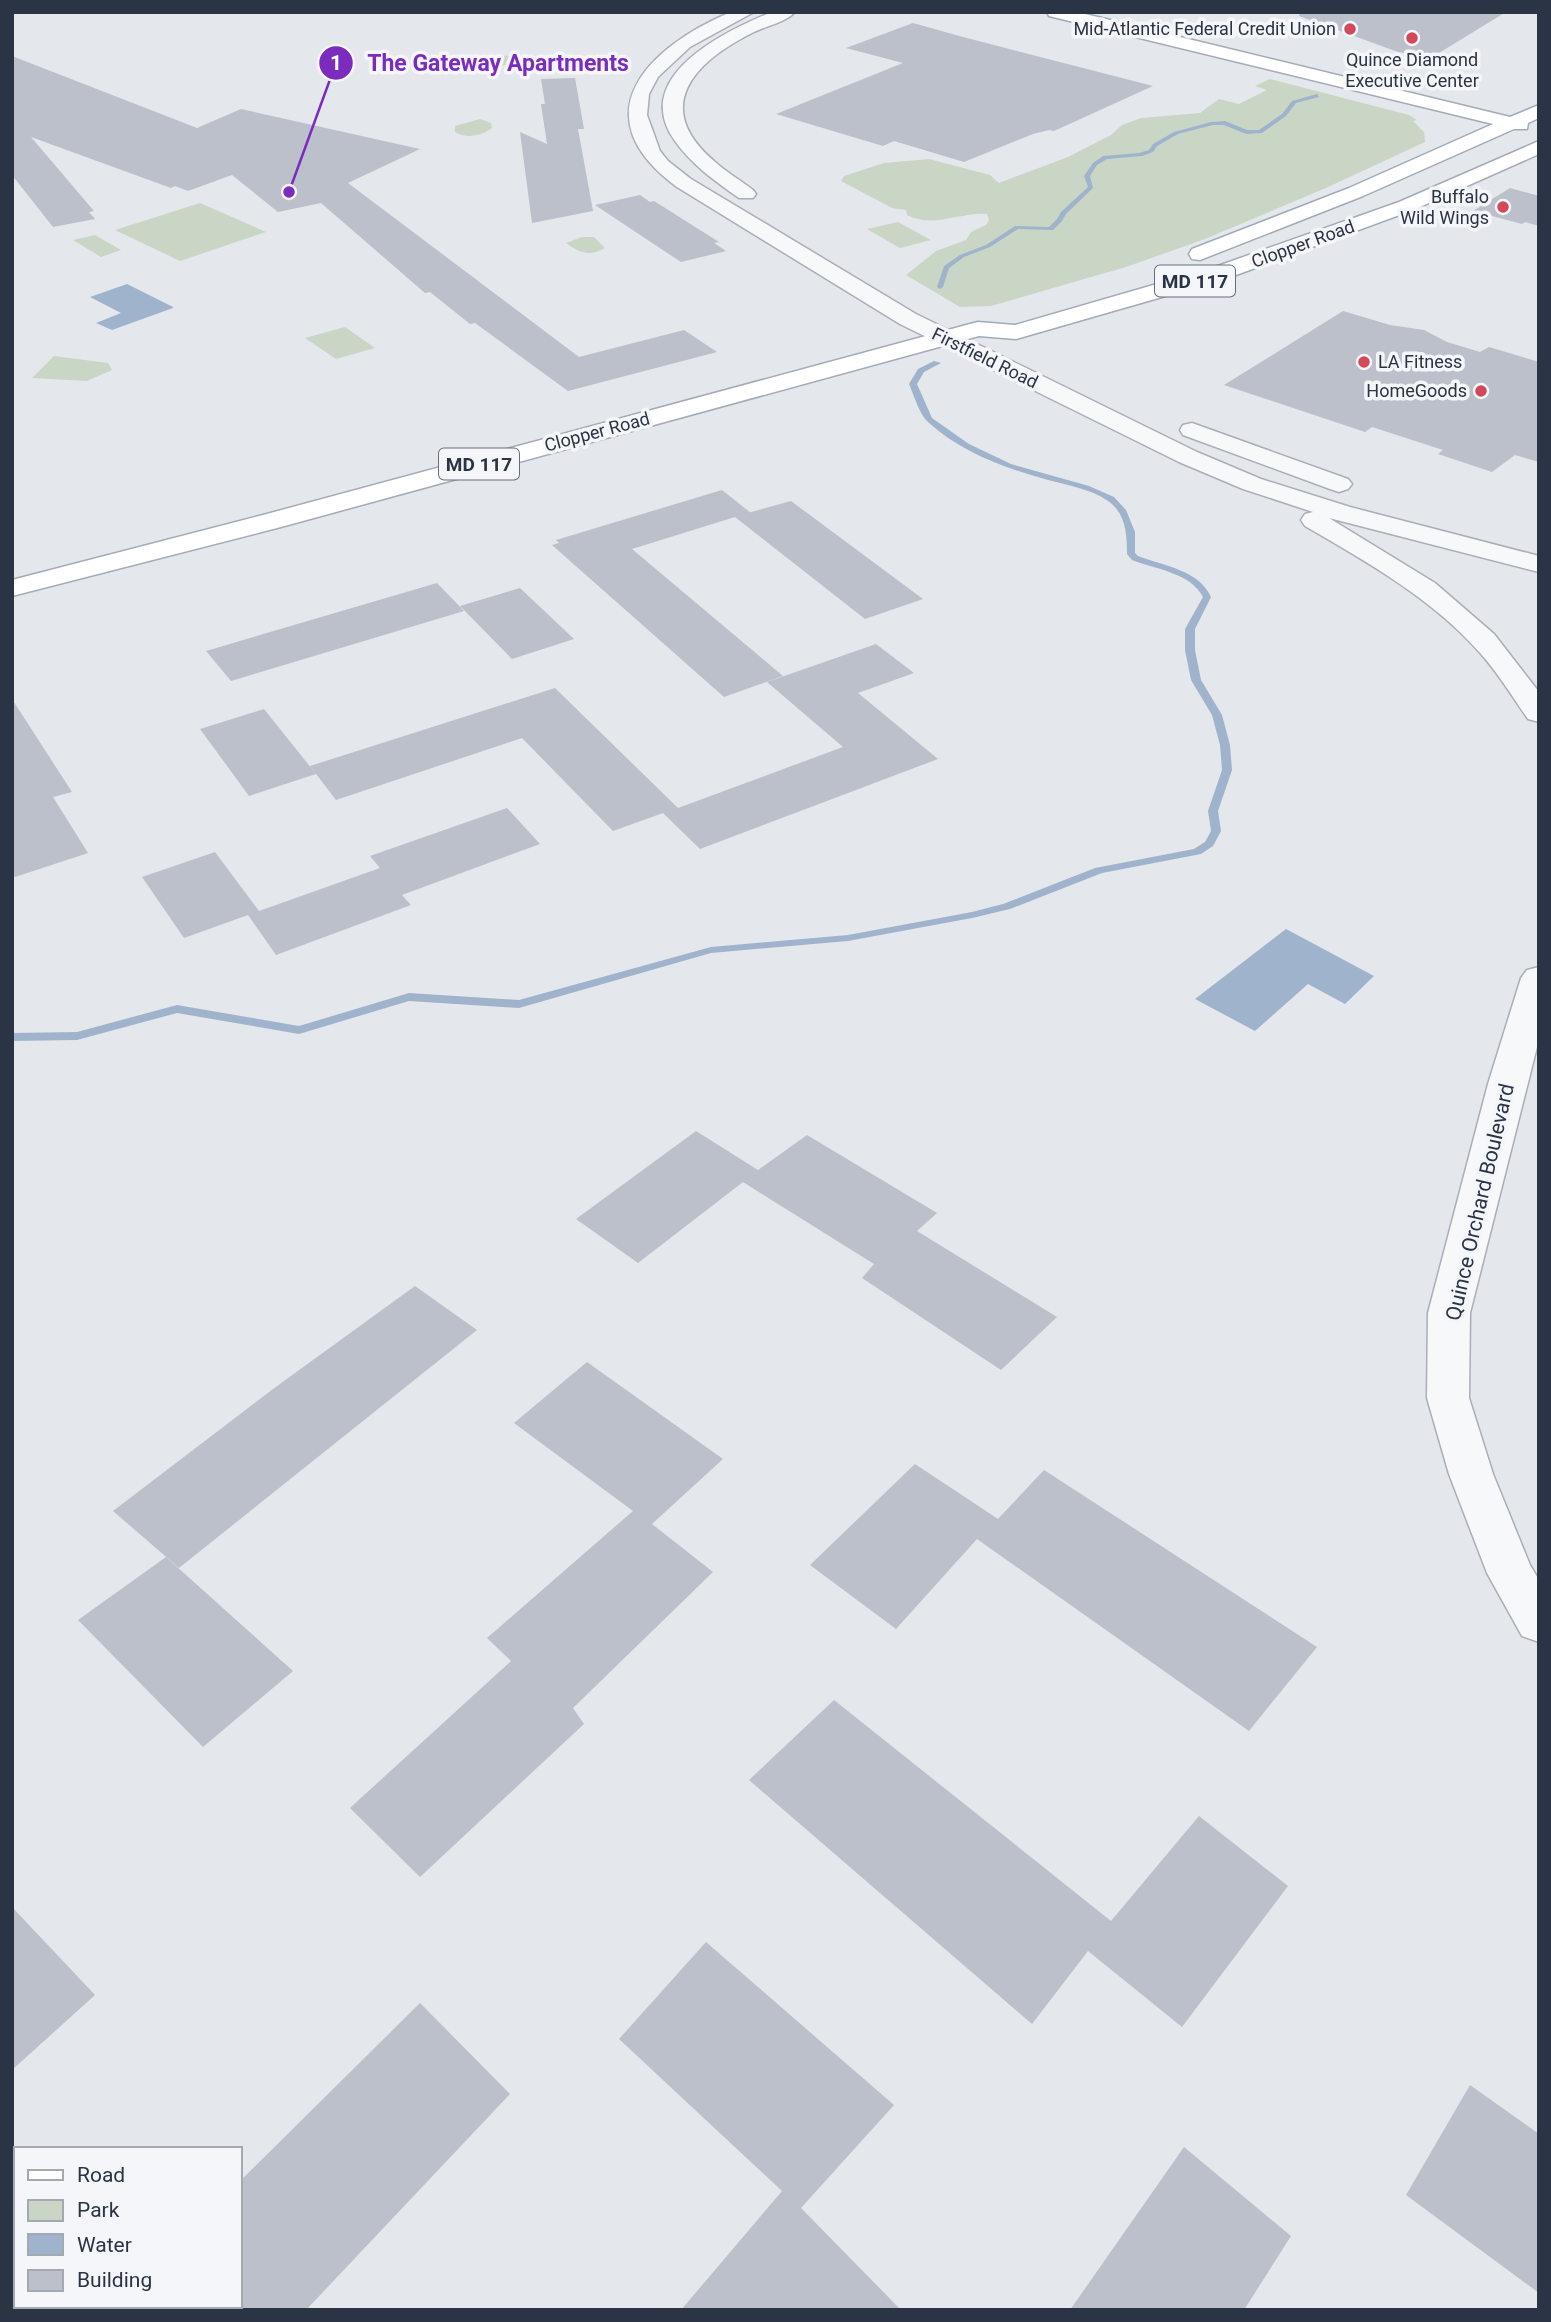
<svg xmlns="http://www.w3.org/2000/svg" width="1551" height="2322" font-family="Roboto,sans-serif">
	<style>
		.green { fill: #c9d6c5 }
		.water { fill: #9fb4cc }
		.lines { fill: none; stroke-linecap: round; stroke-linejoin: round }
		.stream { fill: #9fb4cc; fill-rule: evenodd }
		.building { fill: #bbc0ca }
		.tertiary-casing { stroke: #a9aeb7; stroke-width: 3 }
		.primary-casing { stroke: #a3abb8; stroke-width: 3 }
		.tertiary { fill: #f7f8fa; fill-rule: evenodd }
		.primary { fill: #fff; fill-rule: evenodd }
		.poi-dot { fill: #d1495b; stroke: #f4f6f9; stroke-width: 2.5 }
		.labels { text-anchor: middle; stroke-width: 7; stroke-linejoin: round; paint-order: stroke }
		.far-poi-label { font-size: 18px; fill: #2b3445; stroke: #f4f6f9; text-anchor: end }
		.far-street-label { font-size: 18px; fill: #2b3445; stroke: #f4f6f9 }
		.shield { fill: #f4f6f9; stroke: #676e7b; stroke-width: 2 }
		.shield-label { font-size: 19px; font-weight: bold; fill: #2b3445 }
		.street-label { font-size: 21px; fill: #2b3445; stroke: #f4f6f9 }
		.leader { fill: none; stroke: #7b2cbf; stroke-width: 2.5 }
		.callout-dot { fill: #7b2cbf; stroke: #f4f6f9; stroke-width: 2.5 }
		.mark-label { font-size: 21px; text-anchor: middle; font-weight: bold; fill: #fff }
		.callout-label { font-size: 23px; text-anchor: middle; font-weight: bold; fill: #7b2cbf; stroke: #f4f6f9; stroke-width: 7; stroke-linejoin: round; paint-order: stroke }
	</style>
	<rect width="100%" height="100%" fill="#e4e7ec"/>
	<path class="green" d="M520 55 524 64 469 68 466 58Z
		M1270 79 1409 115 1417 120 1413 121 1424 132 1425 142 1326 188 1205 239 1126 267 991 306 960 307 906 275 936 251 966 240 971 232 986 225 989 220 987 214C959 212 934 229 907 215L906 210 892 208 841 181 844 176 884 163 929 159 990 175 999 183 1068 157 1111 135 1122 125 1141 118 1200 113 1219 99 1239 104 1267 90 1255 86Z
		M480 119 491 123 492 128C481 136 467 139 455 132V126Z
		M200 203 266 232 180 261 115 230Z
		M898 222 931 240 900 248 867 229Z
		M95 235 121 250 101 257 73 240Z
		M582 237H594L605 248C590 257 579 253 566 243Z
		M345 327 375 348 336 359 305 338Z
		M54 356 108 363 112 370 87 381 32 378Z"/>
	<path class="water" d="M127 284 173 307V308L112 330 96 323 121 313 90 297Z
		M1286 929 1374 976 1345 1004 1308 984 1255 1031 1195 999Z"/>
	<g class="lines">
		<path class="stream" d="M1317 94 1319 97 1296 103 1286 116 1262 133 1246 134 1224 125H1213L1178 134 1157 146 1153 152 1142 156 1107 159 1097 165 1090 176 1093 188 1066 214 1062 221 1053 230 1018 229 990 247 964 257 949 268 943 287 940 289 937 287 944 266 960 255 986 245 1015 226 1049 227 1057 219 1061 212 1088 187 1084 176 1093 163 1103 156 1139 153 1149 150 1153 144 1174 132 1211 122 1225 121 1247 130H1259L1282 114 1292 101Z
			M934 361 941 363 924 372 917 384 932 418 969 444 1011 464 1089 486 1114 497 1126 510 1135 532V553L1138 556C1164 566 1199 570 1211 597L1195 629V650L1201 680 1222 715 1230 745 1232 770 1218 811 1221 831 1213 846 1201 854 1102 873 1010 909 972 918 848 941 711 953 519 1008 409 1001 299 1034 177 1013 77 1040 12 1041V1033L77 1032 177 1005 299 1026 409 993 519 1000 711 947 848 935 972 912 1003 904 1095 868 1194 849 1205 842 1211 831 1208 811 1222 770 1220 745 1212 715 1191 680 1185 650V629L1203 597C1191 573 1155 569 1132 560L1127 554C1127 535 1126 513 1108 501 1091 489 1067 485 1048 480 1005 468 962 453 928 422 919 414 914 395 909 384L918 369Z"/>
	</g>
	<path class="building" d="M1300 12H1506L1434 56H1428L1398 52 1299 16Z
		M913 23 963 37 1153 86 1054 131 1049 130 1033 134 964 162 894 141 883 146 776 114 903 63 846 48Z
		M12 56 197 128 241 109 420 149 348 183 579 357 684 330 717 352 568 391 475 323 470 324 430 292 425 293 321 203 278 212 232 175 188 191 175 186 171 188 31 137 94 211 89 212 95 219 53 227 12 175Z
		M575 78 584 129H578L593 211 532 223 520 132 547 144 541 104H545L541 79Z
		M1510 188 1539 196V226L1525 222 1522 224 1473 211Z
		M640 195 650 202 654 201 719 242 714 243 726 251 681 262 595 205Z
		M1343 311 1390 325 1424 330 1447 342 1480 352 1489 347 1539 362V462L1515 455 1492 472 1438 454 1443 450 1372 427 1365 432 1224 385Z
		M722 490 751 513H748L791 501 923 599 865 619 735 517 632 549 783 676 724 697 552 545 559 543 556 540Z
		M437 583 464 611 231 681 206 651Z
		M520 588 574 639 512 659 460 606Z
		M876 644 914 673 858 693 938 759 700 849 663 813 613 831 522 738 336 800 310 766 555 688 678 808 843 747 767 682Z
		M12 699 72 792 53 797 88 853 12 878Z
		M264 709 316 774 249 796 200 729Z
		M507 808 540 844 402 895 411 905 276 955 248 915 184 938 142 877 215 852 259 911 380 868 370 856Z
		M696 1131 758 1170 754 1173 807 1135 937 1213 917 1231 1057 1317 1001 1370 862 1278 874 1264 743 1182 638 1263 576 1219Z
		M415 1286 477 1330 179 1568 113 1511 273 1389Z
		M587 1362 723 1459 652 1524 713 1572 573 1708 584 1724 420 1877 350 1808 511 1661 487 1638 633 1511 514 1423Z
		M915 1464 998 1519 1044 1470 1317 1647 1249 1731 977 1539 896 1629 810 1565Z
		M166 1557 293 1671 203 1747 78 1620Z
		M834 1700 1111 1921 1199 1816 1288 1886 1182 2027 1088 1951 1032 2024 749 1780Z
		M12 1907 95 1995 12 2070Z
		M706 1942 894 2105 801 2208 901 2310H681L782 2191 619 2039Z
		M420 2003 510 2094 306 2310H240V2181Z
		M1470 2085 1539 2134V2293L1406 2195Z
		M1184 2147 1291 2236 1244 2310H1070Z"/>
	<g class="lines">
		<defs>
			<path id="tertiary" d="M731 12H754L690 47 658 77 649 94 647 115 660 151 668 161 691 179 916 314 1197 452 1261 479 1350 507 1539 556V572L1329 518 1435 583 1494 634 1539 692V722L1528 719C1513 698 1499 674 1481 654 1433 599 1367 562 1305 526L1301 520 1305 514 1313 512 1243 489 1179 462 900 324 677 187C579 115 648 47 731 12Z
				M772 12H795C785 23 765 26 752 33 694 62 651 107 714 161 726 172 740 180 753 190L756 194 753 198H739C715 181 692 165 675 141 629 77 725 31 772 12Z
				M1192 423 1348 479 1352 484 1348 489 1339 492 1330 489 1183 435 1180 430 1183 425Z
				M1539 967V1039L1470 1313 1469 1398 1493 1474 1530 1565 1539 1580V1642L1522 1636 1487 1573 1449 1474 1427 1398 1428 1313 1488 1084 1521 978 1527 970Z"/>
			<path id="primary" d="M1047 12H1077L1510 117 1539 105V118L1528 123 1527 129H1514L1363 196 1200 260 1192 259 1189 254 1192 249 1349 188 1493 124 1049 16Z
				M1539 141V154L1413 210 1228 278 1016 339 979 336 281 527 12 596V580L263 515 970 324 978 322 1015 325 1212 268 1399 202Z"/>
		</defs>
		<use href="#tertiary" class="tertiary-casing"/>
		<use href="#primary" class="primary-casing"/>
		<use href="#tertiary" class="tertiary"/>
		<use href="#primary" class="primary"/>
	</g>
	<g class="poi-dot">
		<circle cx="1350" cy="29" r="7"/>
		<circle cx="1412" cy="38" r="7"/>
		<circle cx="1503" cy="207" r="7"/>
		<circle cx="1364" cy="362" r="7"/>
		<circle cx="1481" cy="391" r="7"/>
	</g>
	<g class="labels">
		<g class="far-poi-label">
			<text x="1336" y="35">Mid-Atlantic Federal Credit Union</text>
			<text x="1412" y="66" text-anchor="middle">Quince Diamond<tspan x="1412" dy="21">Executive Center</tspan></text>
			<text x="1489" y="203">Buffalo<tspan x="1489" dy="21">Wild Wings</tspan></text>
			<text x="1378" y="368" text-anchor="start">LA Fitness</text>
			<text x="1467" y="397">HomeGoods</text>
		</g>
		<g class="far-street-label">
			<text transform="translate(1303 244) rotate(-20)" y="6">Clopper Road</text>
			<text transform="translate(985 358) rotate(26)" y="6">Firstfield Road</text>
			<text transform="translate(597 432) rotate(-15)" y="6">Clopper Road</text>
		</g>
		<g class="shield">
			<rect x="1155" y="265.5" width="80" height="31" rx="5"/>
			<rect x="439" y="448.5" width="80" height="31" rx="5"/>
		</g>
		<g class="shield-label">
			<text x="1195" y="288">MD 117</text>
			<text x="479" y="471">MD 117</text>
		</g>
		<g class="street-label">
			<text transform="translate(1480 1202) rotate(-77)" y="7">Quince Orchard Boulevard</text>
		</g>
	</g>
	<path class="leader" d="M289 192L336 63"/>
	<g class="callout-dot">
		<circle cx="289" cy="192" r="7"/>
		<circle cx="336" cy="63" r="18"/>
	</g>
	<g class="mark-label">
		<text x="336" y="70">1</text>
	</g>
	<g class="callout-label">
		<text x="498" y="71">The Gateway Apartments</text>
	</g>
	<rect width="1551" height="2322" fill="none" stroke="#2b3445" stroke-width="28"/>
	<rect x="14" y="2147" width="228" height="161" fill="#f4f6f9" stroke="#a4a8b1" stroke-width="2"/>
	<rect x="28" y="2170" width="35" height="10" fill="#ffffff" stroke="#a4a8b1" stroke-width="2"/>
	<text x="77" y="2182" font-size="21" fill="#2b3445">Road</text>
	<rect x="28" y="2200" width="35" height="21" fill="#c9d6c5" stroke="#a4a8b1" stroke-width="2"/>
	<text x="77" y="2217" font-size="21" fill="#2b3445">Park</text>
	<rect x="28" y="2234" width="35" height="21" fill="#9fb4cc" stroke="#a4a8b1" stroke-width="2"/>
	<text x="77" y="2252" font-size="21" fill="#2b3445">Water</text>
	<rect x="28" y="2270" width="35" height="21" fill="#bbc0ca" stroke="#a4a8b1" stroke-width="2"/>
	<text x="77" y="2287" font-size="21" fill="#2b3445">Building</text>
</svg>
